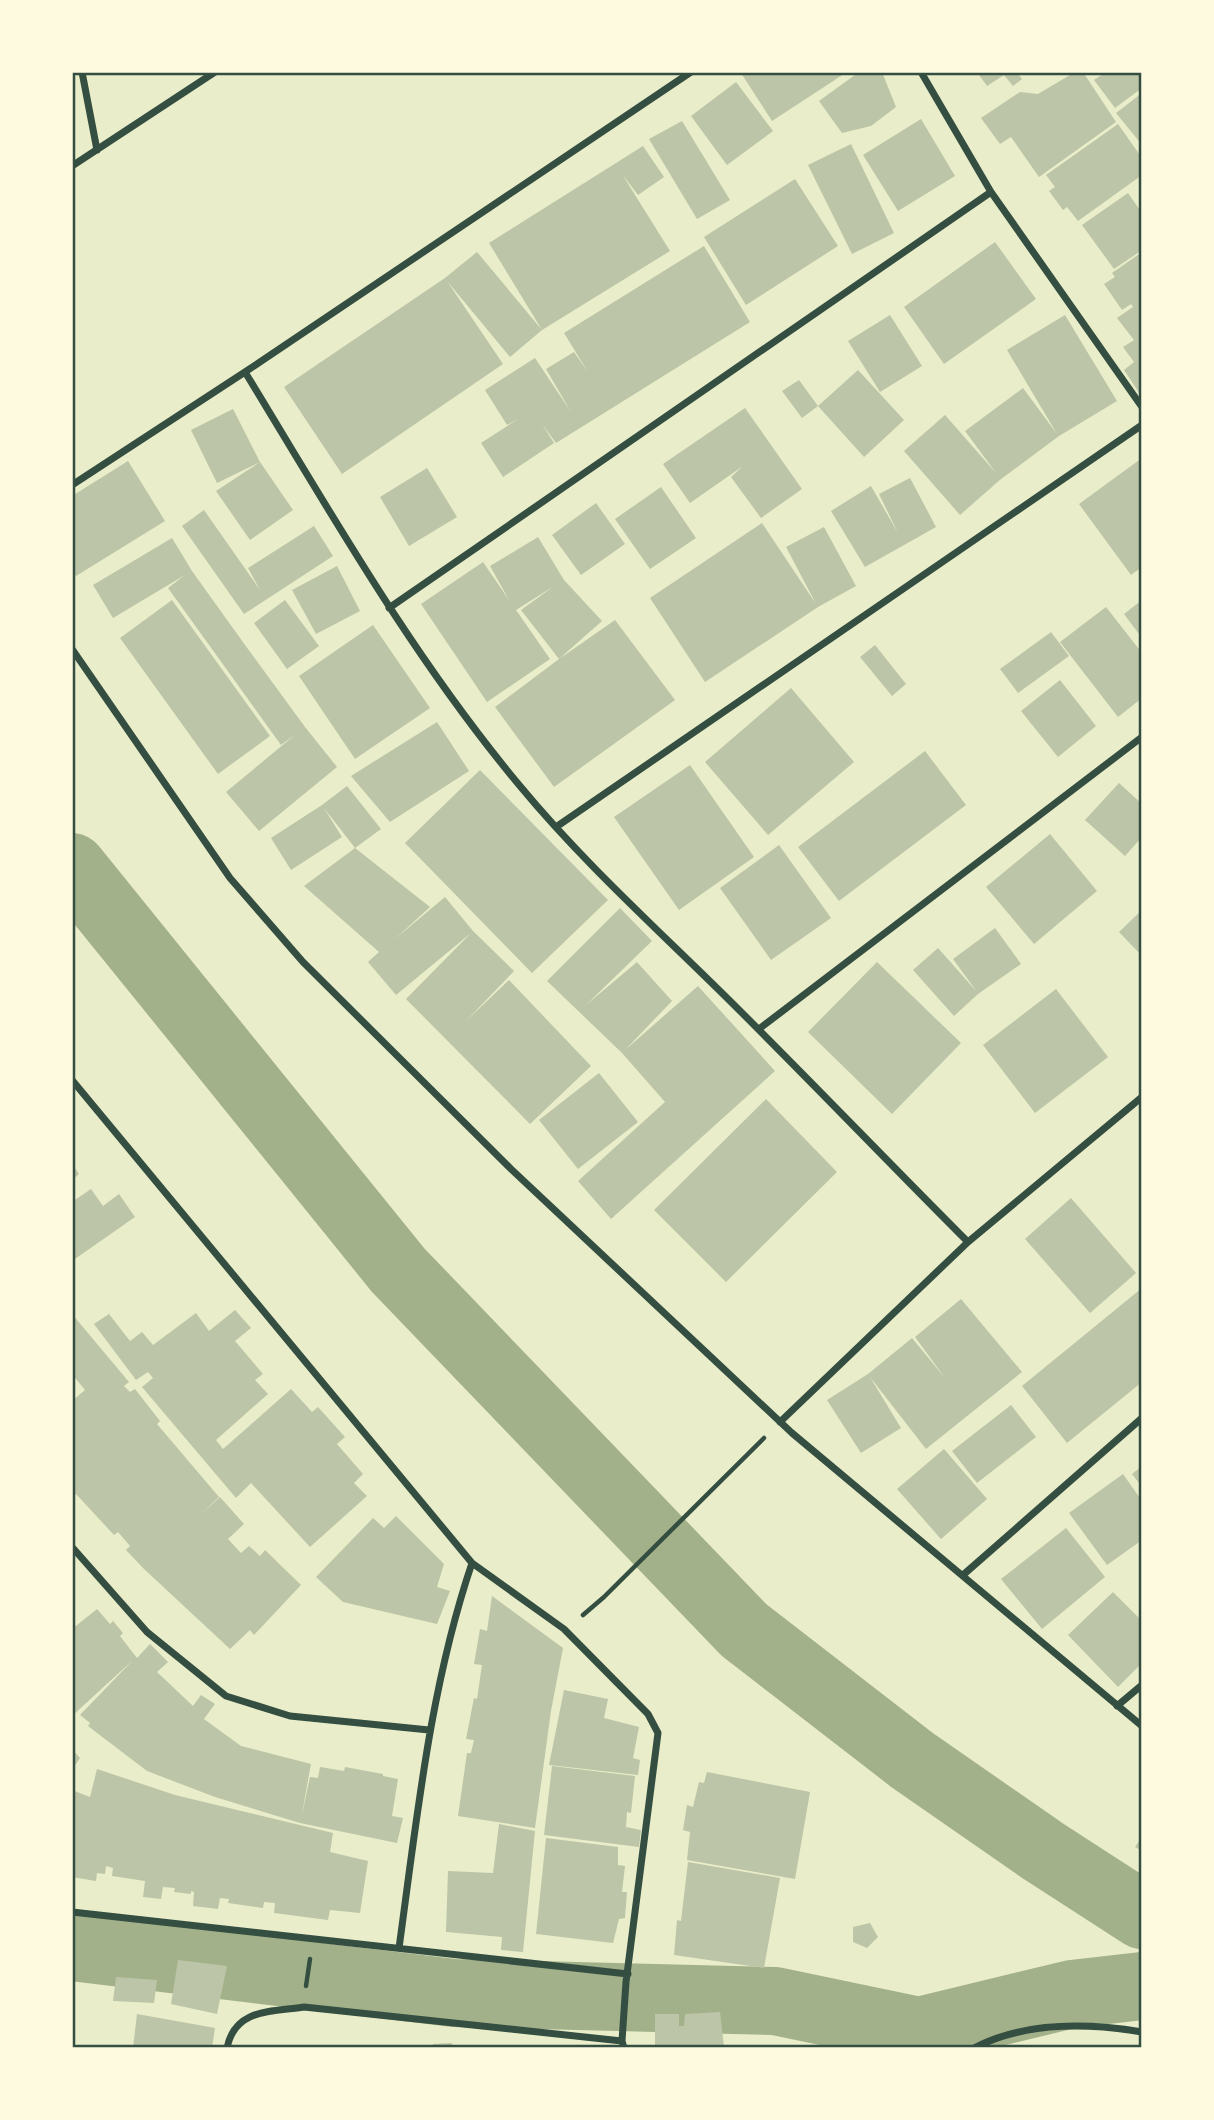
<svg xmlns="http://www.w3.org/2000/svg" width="1214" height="2120" font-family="'Open Sans',sans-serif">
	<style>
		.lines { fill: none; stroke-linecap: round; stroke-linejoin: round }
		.river { stroke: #a3b18a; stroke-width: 68 }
		.building { fill: #bcc5a7 }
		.path { stroke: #344e41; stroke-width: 4.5 }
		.minor { stroke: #344e41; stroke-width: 7 }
		.neatline { fill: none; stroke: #344e41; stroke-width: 2.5 }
	</style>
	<rect width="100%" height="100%" fill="#e9edc9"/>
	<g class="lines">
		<path class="river" d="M72 867 398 1270 744 1630 912 1760 1043 1851 1142 1915
			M72 1947 454 1993 775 2001 919 2031 1072 1994 1142 1986"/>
	</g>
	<path class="building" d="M744 72H847L772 121 741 73Z
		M859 72H882L896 107 871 126 842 133 819 101Z
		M977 72H1017L1022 79 1013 86 1004 75 987 86Z
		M1075 72H1083L1116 122 1039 177 1011 137 1000 144 981 118 1020 92 1038 94Z
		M1106 72H1142V88L1115 108 1094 80Z
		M736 82 773 131 727 165 691 116Z
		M1142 93V145L1116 113Z
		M921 119 955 176 898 211 863 155Z
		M682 121 730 200 697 219 649 139Z
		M1118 124 1142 158V175L1078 221 1067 207 1063 210 1049 191 1055 187 1046 175Z
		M851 144 894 233 852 254 808 165Z
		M643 146 664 177 638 195 622 174 670 251 542 330 510 357 447 281 503 364 342 474 284 387 445 278 477 252 542 330 489 243Z
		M795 179 838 246 746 305 704 237Z
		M1128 193 1142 213V250L1114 269 1082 225Z
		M995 242 1036 299 944 364 904 307Z
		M704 246 750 322 556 443 542 424 554 443 503 477 481 443 518 419 507 425 485 390 535 358 571 412 546 369 574 352 588 372 564 333Z
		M1142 252V397L1124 370 1134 362 1123 347 1134 340 1117 318 1133 307 1131 304 1122 310 1104 284 1115 277 1112 273Z
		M890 315 922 366 880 392 848 341Z
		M1065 315 1117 401 1059 436 1001 479 960 515 904 451 945 415 996 473 965 431 1023 388 1057 434 1007 350Z
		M858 370 904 420 864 457 818 406Z
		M799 380 818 406 802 418 782 391Z
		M745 408 802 489 761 518 731 477 743 466 690 503 663 464Z
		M233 409 260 462 217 483 191 430Z
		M1142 458V567L1131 575 1079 504Z
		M128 461 165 521 76 576 72 568V496Z
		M260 462 293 510 250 540 216 491Z
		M427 468 457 517 409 546 380 497Z
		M910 478 936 527 865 567 831 511 871 486 898 533 879 494Z
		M661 487 696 538 650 569 615 519Z
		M596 503 625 544 581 575 552 535Z
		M204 510 260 590 248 568 314 526 333 556 244 614 182 526Z
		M762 523 816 604 786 547 824 527 856 586 818 607 705 682 650 598Z
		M538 537 564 580 602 621 559 659 615 620 675 700 554 787 495 707 559 659 521 610 554 586 516 610 550 659 487 702 421 604 483 562 509 600 490 566Z
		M172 538 192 571 240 638 305 727 337 767 259 831 226 792 296 734 281 745 168 588 185 575 113 618 93 585Z
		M337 566 360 611 316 634 292 590Z
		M172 600 270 736 218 774 120 638Z
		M285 600 319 646 287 669 254 623Z
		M1142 600V638L1124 614Z
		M1106 607 1142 653V698L1118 717 1060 642Z
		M373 625 430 708 355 759 299 676Z
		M1051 632 1069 656 1018 693 1000 669Z
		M875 645 906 684 892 696 860 657Z
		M1060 680 1096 726 1058 757 1021 711Z
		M791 688 854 762 768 835 705 762Z
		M437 722 469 771 390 822 351 776Z
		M925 751 966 805 839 901 798 847Z
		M690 765 754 857 679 910 614 817Z
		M480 770 608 900 532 973 405 843Z
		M1119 783 1142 804V837L1125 856 1085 820Z
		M347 786 381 829 355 848 324 808 342 837 291 870 271 838 322 805Z
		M1050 834 1097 891 1034 944 986 887Z
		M779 845 831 918 771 960 720 888Z
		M355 848 430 907 395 939 445 897 473 931 514 971 466 1021 509 980 591 1066 530 1124 406 999 471 933 396 995 368 962 379 952 304 886Z
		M620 908 652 941 586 1005 637 962 672 1001 625 1050 698 986 775 1071 611 1219 578 1181 665 1102 622 1053 547 981Z
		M1142 910V956L1119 932Z
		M995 928 1021 964 978 994 954 1016 913 970 938 948 977 992 953 959Z
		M877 962 961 1043 892 1114 808 1032Z
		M1056 989 1108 1057 1035 1113 983 1045Z
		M599 1073 638 1122 578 1169 539 1120Z
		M766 1099 837 1172 726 1282 654 1210Z
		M72 1164 79 1174 72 1180Z
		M91 1189 103 1206 119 1194 135 1217 72 1261V1202Z
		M1071 1198 1136 1273 1090 1313 1025 1239Z
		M1142 1288V1382L1067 1443 1022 1386Z
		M961 1299 1022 1372 926 1449 870 1377 901 1428 861 1453 827 1400 868 1374 912 1338 945 1378 915 1337Z
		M235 1310 251 1328 235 1341 263 1374 255 1380 268 1394 216 1440 223 1449 291 1389 312 1412 318 1407 345 1437 337 1444 363 1474 354 1483 367 1496 310 1547 251 1483 236 1498 142 1387 153 1378 148 1372 136 1380 94 1324 109 1314 130 1341 142 1332 153 1345 196 1313 209 1331Z
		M72 1314 129 1382 124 1386 130 1392 135 1389 160 1421 157 1424 219 1497 199 1516 220 1497 244 1524 228 1539 241 1553 249 1546 260 1556 265 1550 301 1585 254 1635 250 1630 230 1649 143 1568 126 1550 130 1546 118 1532 114 1535 76 1494 72 1497V1401L85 1390 72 1374Z
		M1011 1405 1036 1437 977 1483 952 1451Z
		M944 1449 987 1499 941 1539 897 1489Z
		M1142 1466V1487L1132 1474Z
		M1123 1474 1142 1501V1540L1107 1565 1069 1513Z
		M396 1516 444 1564 437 1587 450 1591 437 1624 343 1602 316 1577 373 1518 384 1528Z
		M1066 1528 1105 1577 1042 1629 1001 1579Z
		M1113 1592 1142 1621V1663L1118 1687 1068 1635Z
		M492 1596 563 1648 551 1711 535 1828 458 1816 467 1753H471L474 1740 466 1739 474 1698 477 1699 482 1665 474 1664 480 1629 487 1631Z
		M97 1609 110 1624 113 1621 123 1633 120 1636 137 1658 150 1644 168 1662 157 1672 193 1706 201 1695 215 1704 204 1719 241 1746 311 1764 301 1819 310 1777 318 1778 320 1767 344 1771 345 1767 383 1774V1776L398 1779 392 1816 403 1818 397 1843 300 1823 215 1797 147 1771 88 1726 90 1723 80 1715 133 1660 72 1716V1629Z
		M564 1690 608 1699 604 1718 639 1727 633 1758 640 1760 638 1775 549 1765Z
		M72 1749 80 1758 72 1770Z
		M552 1766 635 1776 631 1813 627 1812 626 1827 641 1830 639 1847 544 1835Z
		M97 1769 175 1795 333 1833 330 1852 368 1861 360 1913 330 1910 328 1920 274 1913 275 1903 264 1902 263 1908 228 1903 229 1899 220 1898 218 1909 193 1906 194 1892 191 1891V1894L174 1892 175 1888 163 1887 161 1899 143 1897 145 1881 112 1876 113 1868 106 1866 105 1874 97 1873 96 1881 72 1877V1790L90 1797Z
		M707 1772 810 1792 795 1879 687 1860 690 1832 683 1830 687 1805 693 1807 699 1782 704 1783Z
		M499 1824 535 1831 523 1952 501 1950 502 1937 446 1932 448 1871 493 1873Z
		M1142 1837V1851L1135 1847Z
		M546 1838 618 1847V1865L625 1866 622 1892H627L625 1918 619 1919 613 1943 536 1934Z
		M688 1862 780 1878 764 1968 674 1955 677 1920 681 1921Z
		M870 1923 878 1937 867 1948 853 1942V1927Z
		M178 1960 227 1966 217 2014 171 2004Z
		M116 1977 157 1980 154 2003 113 2001Z
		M720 2012 724 2047 655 2048V2014H679V2026H684L685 2014Z
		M137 2014 215 2028 212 2048H133Z
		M452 2043V2048H433V2044Z"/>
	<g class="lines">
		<path class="path" d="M583 1615 604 1597 764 1438
			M306 1986 310 1959"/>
		<path class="minor" d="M82 72 97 150
			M921 72 991 192 1142 407
			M72 166 215 72
			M245 372C331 513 413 658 520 786 582 861 654 926 723 994 806 1076 886 1160 968 1242
			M72 485 245 372 691 72
			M389 608 991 192
			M72 649 230 878 303 962 511 1169 792 1433 1142 1726
			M556 827 1142 425
			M759 1029 1142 737
			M72 1080 472 1563 564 1629 648 1714 658 1733 626 1982 622 2041 624 2048
			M780 1422 968 1242 1142 1097
			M72 1547 147 1632 226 1696 290 1716 429 1730
			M963 1575 1142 1418
			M1117 1706 1142 1685
			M72 1912 628 1974
			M399 1948C417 1818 430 1687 472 1563
			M227 2048C235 2008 272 2012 304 2007L622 2041
			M974 2048C1024 2022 1088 2023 1142 2032"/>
	</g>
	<rect width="1214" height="2120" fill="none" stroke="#fefae0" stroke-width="147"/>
	<rect x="74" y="74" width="1066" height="1972" class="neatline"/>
</svg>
